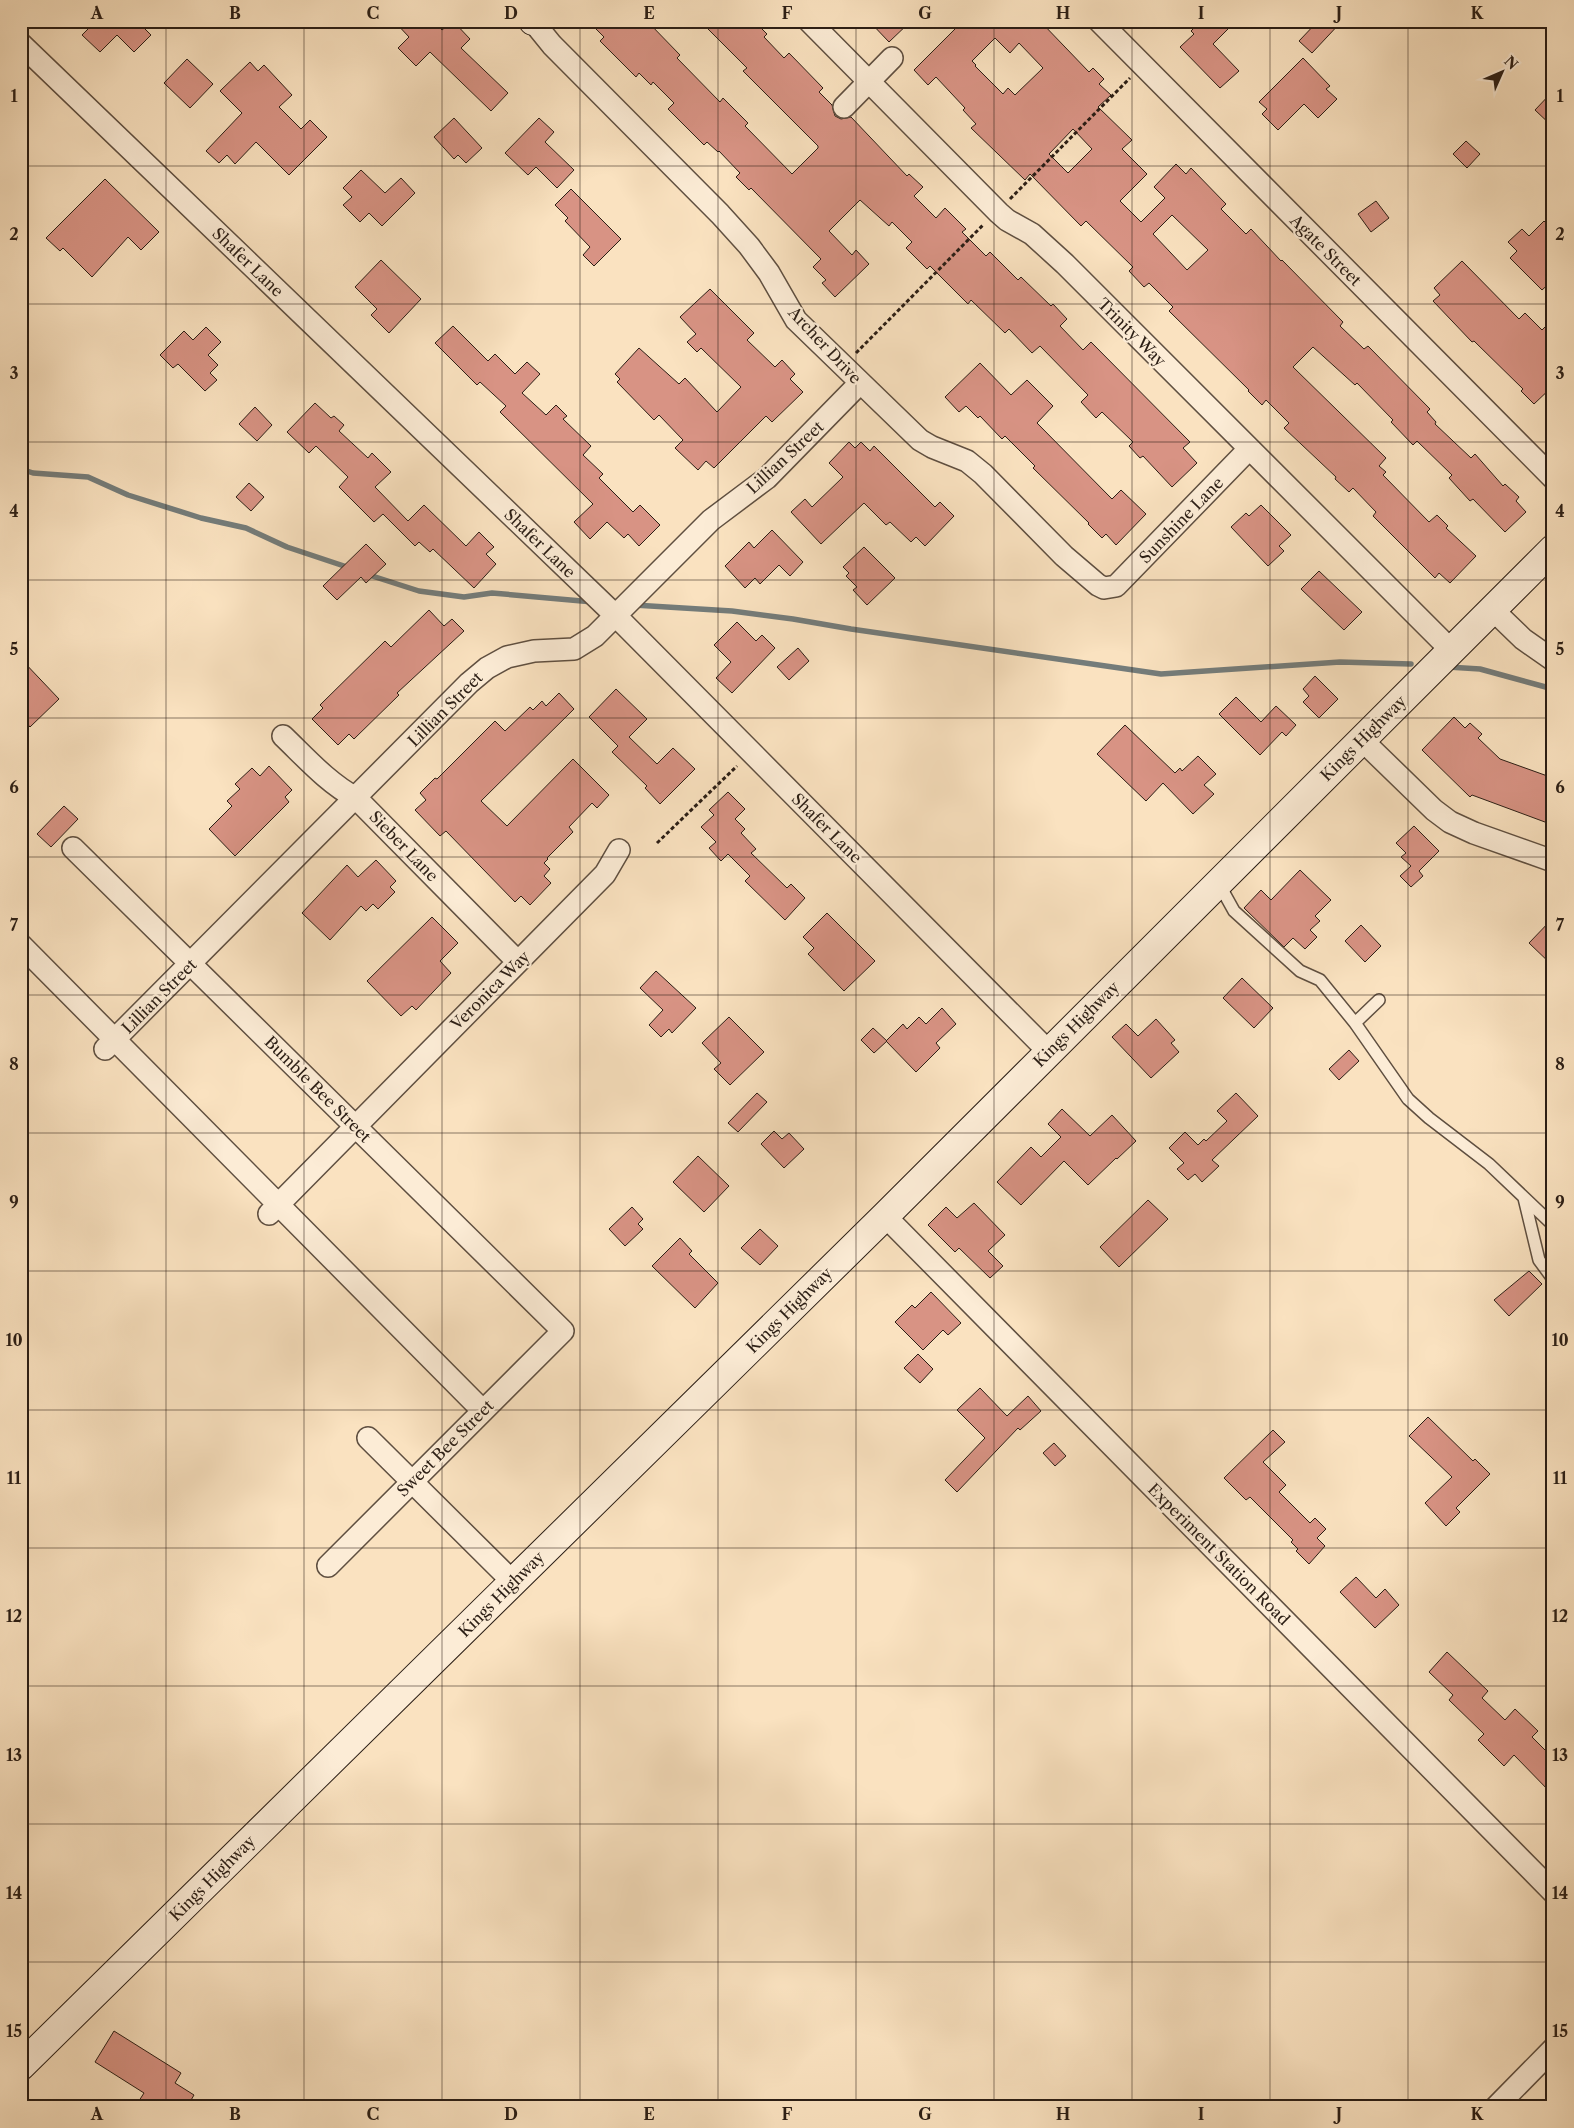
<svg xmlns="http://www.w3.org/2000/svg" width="1574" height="2128" font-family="'Libre Caslon Text',serif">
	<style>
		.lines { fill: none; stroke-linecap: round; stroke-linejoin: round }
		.stream { stroke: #747c7a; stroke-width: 5.5 }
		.building { fill: #d89384; stroke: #2b1e15; fill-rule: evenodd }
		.lane-casing { stroke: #5f4f40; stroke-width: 14 }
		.street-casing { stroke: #5f4f40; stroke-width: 24 }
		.secondary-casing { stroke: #2b1e15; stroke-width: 30 }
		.path { stroke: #2b1e15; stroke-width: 3; stroke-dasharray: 4 2.5; stroke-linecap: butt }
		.lane { stroke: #fcecd6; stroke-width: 11 }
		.street { stroke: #fcecd6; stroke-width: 21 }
		.secondary { stroke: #fcecd6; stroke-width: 28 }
		.grid { fill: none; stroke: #2b1e15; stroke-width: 1; stroke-opacity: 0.55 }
		.labels { text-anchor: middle; stroke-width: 4.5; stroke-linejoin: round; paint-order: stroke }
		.street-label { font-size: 16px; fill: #2b1e15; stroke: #fcecd6 }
		.neatline { fill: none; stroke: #2b1e15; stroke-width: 2 }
		.grid-label { font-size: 16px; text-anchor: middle; font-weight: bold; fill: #2b1e15 }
	</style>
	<rect width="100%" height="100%" fill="#fae2c0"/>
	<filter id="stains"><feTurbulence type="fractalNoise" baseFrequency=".004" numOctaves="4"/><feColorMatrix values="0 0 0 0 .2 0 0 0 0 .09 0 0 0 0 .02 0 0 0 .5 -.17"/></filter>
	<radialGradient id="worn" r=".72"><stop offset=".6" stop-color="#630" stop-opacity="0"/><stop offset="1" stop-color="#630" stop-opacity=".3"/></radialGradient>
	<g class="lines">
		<path class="stream" d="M21 469 33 473 88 477 128 495 201 518 246 528 287 547 350 568
			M366 574 419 591 464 597 492 593 593 602
			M634 605 732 611 793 619 851 629 1161 674 1340 662 1411 664
			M1448 667 1480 669 1553 689"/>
	</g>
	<path class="building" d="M96 21H152L144 28 151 35 134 52 117 35 100 52 82 35Z
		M394 21H433L442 30 453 21 470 39 461 48 508 93 491 111 430 52 416 66 398 48 409 37Z
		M588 21H647L680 55 677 58 720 102 723 98 748 123 745 126 792 174 818 148V146L743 71 747 68 700 21H754L767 34 764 37 784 58 789 53 823 88 819 92 832 105 835 116 841 119 851 117 907 176 909 174 923 187 914 196 936 218 945 208 966 229 962 232 986 256 990 252 1018 280 1021 277 1051 306 1053 304 1067 319 1060 326 1083 350 1091 342 1190 442 1183 448 1197 463 1172 487 1143 456 1140 458 1129 446 1133 442 1102 412 1096 418 1081 402 1088 395 1040 346 1032 353 1009 329 1005 333 971 300 968 304 930 266 927 269 906 248 912 242 892 222 889 226 860 200 829 231 852 255 856 250 869 264 835 297 822 283 826 280 813 267 821 259 751 188 749 190 736 177 740 173 719 151 718 152 707 142 704 145 668 109 674 103 653 82 651 85 639 73 636 77 600 41 604 37Z
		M869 21H911L889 42Z
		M963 21H1040L1089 72 1093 68 1104 79 1099 84 1111 95 1098 107 1132 140 1122 149 1147 174 1120 201 1141 222 1165 198 1154 187 1176 164 1186 174 1191 168 1226 204 1221 209 1246 234 1251 229 1281 261 1282 260 1343 322 1340 326 1364 349 1368 346 1430 409 1427 412 1436 422 1435 424 1471 458 1475 454 1503 486 1505 484 1519 497 1516 501 1526 512 1505 532 1473 499 1470 501 1449 478 1452 475 1417 441 1413 445 1391 422 1393 420 1357 383 1355 385 1313 347 1293 367 1386 458 1379 466 1386 472 1383 475 1429 522 1437 515 1448 526 1446 528 1476 556 1450 583 1439 573 1435 578 1373 516 1376 512 1353 488 1349 492 1335 479 1336 477 1284 428 1289 423 1266 400 1262 405 1248 391 1249 390 1169 311 1173 307 1149 283 1144 287 1129 271 1133 267 1086 221 1081 226 1030 174 1025 180 971 128 976 124 963 110 965 108 936 77 928 85 914 70ZM995 38 1010 53 1019 43 1043 68 1015 95 1008 88 1003 94 975 66 976 65 972 61ZM1073 129 1092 149 1068 173 1049 154ZM1172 215 1208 250 1187 270 1153 234Z
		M1201 21H1236L1213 44 1239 71 1220 88 1180 47 1194 34 1191 31Z
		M1318 21H1342L1312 53 1299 41Z
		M1303 58 1330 86 1326 89 1337 99 1318 118 1304 104 1278 130 1262 114 1267 109 1259 102Z
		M187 59 213 84 190 108 164 83Z
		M250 62 258 71 264 65 292 95 279 107 301 129 310 120 327 137 289 175 256 142 235 164 227 155 219 163 206 151 242 113 220 91Z
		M1553 91V127L1535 110Z
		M454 118 482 148 466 163 458 155 454 159 434 137Z
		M539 118 554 132 545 142 574 170 557 188 536 167 528 175 505 153Z
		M1466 141 1480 154 1467 168 1453 154Z
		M361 170 385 193 401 178 415 193 382 226 369 213 360 222 343 205 352 197 343 188Z
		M105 179 159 232 141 250 128 237 92 277 63 248 60 251 46 238Z
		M571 189 621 239 594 266 583 255 590 247 565 221 568 218 555 205Z
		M1376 201 1389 218 1371 232 1358 214Z
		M1544 221 1553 230V280L1542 290 1510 258 1517 251 1508 242 1522 229 1529 236Z
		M381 260 421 299 389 333 371 315 377 309 355 287Z
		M1462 261 1519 319 1525 313 1542 330 1553 319V386L1534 404 1521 391 1523 389 1474 341 1472 342 1433 301 1440 295 1434 288Z
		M710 289 754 333 747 340 775 367 782 360 795 374 790 379 803 392 772 422 766 416 714 468 706 461 698 470 675 448 683 440 659 415 654 420 617 382 620 379 615 374 639 348 679 384 685 378 717 412 741 387 701 348 697 352 687 342 696 334 680 317Z
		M453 326 488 361 495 354 515 374 527 362 540 374 522 393 546 415 556 405 567 416 563 419 591 446 583 455 603 474 599 478 633 512 640 505 660 525 639 546 628 534 624 538 607 522 590 539 574 522 593 504 500 412 506 406 480 382 477 385 435 343Z
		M206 327 221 342 208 355 218 365 210 373 217 380 205 391 178 364 173 368 160 355 184 331 193 340Z
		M980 363 1011 395 1027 380 1053 406 1037 423 1112 499 1121 490 1146 514 1116 545 1106 534 1102 538 1088 524 1089 523 1033 468 1035 466 1005 436 1002 439 980 416 978 418 966 406 959 412 945 397Z
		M315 403 331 418 334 416 344 425 339 431 368 458 372 453 391 472 375 487 408 521 424 505 466 546 479 532 494 547 486 554 496 564 474 588 433 549 430 552 419 542 415 546 383 514 374 522 339 487 348 477 316 446 309 453 287 432Z
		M255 407 272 425 257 441 239 424Z
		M849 442 855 448 861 442 870 451 874 446 935 507 940 502 954 516 925 546 916 537 911 542 890 522 886 525 864 503 821 544 791 512 805 499 812 507 843 477 829 463Z
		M249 483 264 497 251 511 236 497Z
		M1261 505 1291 535 1279 546 1284 551 1268 566 1231 527 1246 513 1249 516Z
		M772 530 803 562 790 576 779 565 760 584 755 578 745 588 725 566 749 542 754 548Z
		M366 544 386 564 366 583 361 577 337 600 323 586Z
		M864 547 895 578 867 605 853 590 857 587 846 576 849 573 843 567Z
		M1319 571 1362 612 1344 630 1301 589Z
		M429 610 444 626 452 619 464 631 397 693 399 695 354 739 349 734 338 745 312 719 323 708 320 705 385 641 391 647Z
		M737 622 756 641 762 635 775 648 732 693 716 678 731 662 714 645Z
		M798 648 809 661 789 680 777 667Z
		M21 659 59 699 30 727 21 717Z
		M1315 676 1338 699 1319 718 1303 702 1309 696 1303 689Z
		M616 689 647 719 629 737 657 764 673 748 695 769 660 804 645 788 647 786 612 752 618 746 589 717Z
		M559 693 574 709 481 801 507 826 573 759 609 795 597 808 592 803 569 827 573 832 547 858 548 859 544 863 550 869 544 876 551 883 530 905 521 896 515 902 446 831 440 836 415 810 426 800 420 793 435 778 437 779 495 721 505 731 530 707 533 710 542 701 546 706Z
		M1236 697 1261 722 1276 706 1296 725 1286 736 1282 732 1260 755 1219 714Z
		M1454 717 1465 728 1470 723 1482 734 1478 738 1500 759 1553 778V825L1472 795 1470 797 1422 750Z
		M1125 725 1175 773 1180 768 1182 771 1198 756 1216 774 1204 785 1214 794 1193 814 1163 783 1146 801 1097 754Z
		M269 766 292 790 285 797 289 802 235 856 209 829 232 806 227 801 240 789 235 784 252 768 260 776Z
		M728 792 745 809 735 819 745 829 741 833 756 849 751 853 787 888 791 884 805 898 785 920 745 881 750 876 728 854 721 861 709 848 716 842 701 827 714 815 709 810Z
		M64 806 78 819 51 847 37 834Z
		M1414 826 1439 851 1419 871 1423 876 1411 887 1400 876 1411 866 1401 857 1406 853 1396 843Z
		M376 860 396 881 390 887 395 892 378 909 373 904 366 911 361 906 330 940 302 913 347 865 358 877Z
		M1300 870 1331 900 1315 916 1320 921 1310 930 1317 937 1305 949 1293 938 1284 947 1244 908 1261 890 1271 900Z
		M827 913 875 961 844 991 808 954 814 948 803 937Z
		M432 917 458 943 440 961 451 973 416 1010 412 1006 401 1016 367 981Z
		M1553 918V966L1529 943Z
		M1361 925 1381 946 1365 962 1345 941Z
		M656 971 696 1008 672 1033 669 1029 661 1037 649 1025 663 1010 640 988Z
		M1242 978 1273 1008 1254 1028 1223 998Z
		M942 1008 956 1024 936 1043 940 1048 916 1072 886 1041 903 1024 907 1029 919 1017 926 1024Z
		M729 1017 764 1052 730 1085 714 1069 721 1063 702 1043Z
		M1156 1019 1175 1040 1171 1043 1179 1052 1151 1078 1112 1037 1126 1024 1138 1036Z
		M873 1028 887 1041 874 1053 861 1040Z
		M1349 1050 1359 1061 1339 1080 1329 1069Z
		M757 1093 767 1102 738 1132 728 1123Z
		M1236 1093 1258 1116 1212 1160 1219 1166 1202 1182 1195 1174 1188 1180 1177 1169 1184 1163 1169 1148 1185 1132 1198 1145 1204 1139 1206 1141 1227 1121 1217 1111Z
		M1062 1109 1090 1136 1112 1115 1136 1141 1117 1159 1116 1158 1088 1185 1064 1161 1021 1205 997 1182 1031 1147 1041 1157 1061 1137 1048 1124Z
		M774 1131 782 1139 789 1133 804 1149 784 1168 761 1144Z
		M698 1156 729 1186 704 1212 673 1182Z
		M1148 1200 1168 1219 1119 1267 1100 1247Z
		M974 1203 1005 1235 988 1251 1003 1266 990 1278 959 1248 955 1252 928 1225 946 1207 957 1218Z
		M632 1207 643 1219 638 1224 643 1229 625 1246 609 1229Z
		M760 1229 778 1246 760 1265 741 1248Z
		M680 1238 692 1251 689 1254 718 1283 695 1308 652 1266Z
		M1529 1271 1542 1284 1509 1316 1494 1300Z
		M931 1292 961 1323 948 1335 943 1330 923 1350 895 1322 912 1305 915 1308Z
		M918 1354 933 1369 920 1383 904 1368Z
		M980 1388 1007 1416 1028 1396 1041 1411 1020 1430 1018 1428 957 1492 945 1480 985 1438 957 1410Z
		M1428 1417 1473 1461 1475 1459 1490 1474 1456 1508 1460 1512 1446 1526 1425 1503 1452 1477 1409 1436Z
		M1273 1430 1285 1442 1263 1462 1286 1485 1279 1492 1310 1523 1315 1518 1326 1529 1317 1538 1325 1546 1309 1564 1296 1551 1298 1549 1291 1542 1293 1540 1250 1497 1246 1500 1224 1478Z
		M1054 1443 1066 1456 1055 1466 1043 1453Z
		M1356 1577 1376 1598 1385 1589 1399 1605 1375 1628 1340 1592Z
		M1447 1652 1488 1691 1482 1698 1505 1720 1515 1709 1538 1731 1532 1737 1553 1758V1795L1514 1755 1504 1766 1478 1740 1484 1734 1449 1700 1453 1695 1429 1672Z
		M114 2031 181 2073 175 2083 194 2095 187 2107H135L144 2093 95 2062Z"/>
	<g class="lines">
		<defs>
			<path id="lane" d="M1221 882 1224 893 1234 911 1300 971 1320 980 1355 1023 1408 1099 1429 1118 1489 1164 1553 1225
				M1355 1023 1379 1000
				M1524 1198 1539 1260 1553 1279"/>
			<path id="street" d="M809 21 999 213 1007 220 1032 234 1065 264 1451 650
				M1099 21 1553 478
				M537 22 539 29 552 45 720 214 749 246 769 273 796 320 920 440 932 447 967 461 983 474 1064 556 1098 585 1104 588 1116 586 1249 449
				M21 44 616 616 1049 1052
				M844 107 892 58
				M1492 609 1523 639 1553 660
				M283 736C306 758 328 783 356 798L518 962
				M1362 740 1434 810 1450 822 1474 833 1553 861
				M73 848 563 1331 328 1566
				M21 945 483 1411
				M105 1049 469 683 487 668 507 657 534 651 574 649 595 636 711 520 767 478 860 383
				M269 1214 605 874 619 850
				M885 1216 1553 1892
				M368 1438 513 1582
				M1496 2107 1553 2049"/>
			<path id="secondary" d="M533 21H539
				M21 2066 885 1216 1553 549"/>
		</defs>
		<use href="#lane" class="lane-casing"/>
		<use href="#street" class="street-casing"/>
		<use href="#secondary" class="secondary-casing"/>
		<path class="path" d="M1010 199 1130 78
			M856 353 984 224
			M657 843 737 766"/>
		<use href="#lane" class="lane"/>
		<use href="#street" class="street"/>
		<use href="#secondary" class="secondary"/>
	</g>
	<path class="grid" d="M166 21V2107M304 21V2107M442 21V2107M580 21V2107M718 21V2107M856 21V2107M994 21V2107M1132 21V2107M1270 21V2107M1408 21V2107M21 166H1553M21 304H1553M21 442H1553M21 580H1553M21 718H1553M21 857H1553M21 995H1553M21 1133H1553M21 1271H1553M21 1410H1553M21 1548H1553M21 1686H1553M21 1824H1553M21 1962H1553"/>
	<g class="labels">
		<g class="street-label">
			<text transform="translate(1326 250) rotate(45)" y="6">Agate Street</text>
			<text transform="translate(248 262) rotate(44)" y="6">Shafer Lane</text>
			<text transform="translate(1132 332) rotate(45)" y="6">Trinity Way</text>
			<text transform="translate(825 345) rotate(47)" y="6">Archer Drive</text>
			<text transform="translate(785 457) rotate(-43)" y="6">Lillian Street</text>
			<text transform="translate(1181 520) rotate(-46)" y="6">Sunshine Lane</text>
			<text transform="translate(540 543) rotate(44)" y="6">Shafer Lane</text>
			<text transform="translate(445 709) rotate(-45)" y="6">Lillian Street</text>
			<text transform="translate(1363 738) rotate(-45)" y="6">Kings Highway</text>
			<text transform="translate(827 828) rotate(45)" y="6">Shafer Lane</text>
			<text transform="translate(404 846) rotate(46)" y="6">Sieber Lane</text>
			<text transform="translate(490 990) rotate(-45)" y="6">Veronica Way</text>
			<text transform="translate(159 996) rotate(-45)" y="6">Lillian Street</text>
			<text transform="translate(1076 1024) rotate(-45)" y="6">Kings Highway</text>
			<text transform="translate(318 1089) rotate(45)" y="6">Bumble Bee Street</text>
			<text transform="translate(789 1310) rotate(-45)" y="6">Kings Highway</text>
			<text transform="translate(445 1448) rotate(-45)" y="6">Sweet Bee Street</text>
			<text transform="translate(1219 1554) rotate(45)" y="6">Experiment Station Road</text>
			<text transform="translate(501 1594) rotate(-45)" y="6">Kings Highway</text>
			<text transform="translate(212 1878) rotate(-45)" y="6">Kings Highway</text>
		</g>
	</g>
	<rect width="1574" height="2128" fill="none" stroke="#fae2c0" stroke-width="55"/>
	<g transform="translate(1502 72) rotate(45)" stroke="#fcecd6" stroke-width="4" paint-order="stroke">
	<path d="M0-4L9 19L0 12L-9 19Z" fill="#2b1e15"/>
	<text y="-8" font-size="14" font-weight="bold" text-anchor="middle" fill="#2b1e15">N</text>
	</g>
	<rect x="28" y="28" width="1518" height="2072" class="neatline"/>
	<g class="grid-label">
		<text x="97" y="19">A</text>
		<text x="235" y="19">B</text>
		<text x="373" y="19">C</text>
		<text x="511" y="19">D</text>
		<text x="649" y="19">E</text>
		<text x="787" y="19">F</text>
		<text x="925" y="19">G</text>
		<text x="1063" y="19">H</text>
		<text x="1201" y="19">I</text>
		<text x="1339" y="19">J</text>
		<text x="1477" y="19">K</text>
		<text x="14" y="102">1</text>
		<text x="1560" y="102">1</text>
		<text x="14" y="240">2</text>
		<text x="1560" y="240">2</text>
		<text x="14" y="379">3</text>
		<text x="1560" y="379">3</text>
		<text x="14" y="517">4</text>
		<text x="1560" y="517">4</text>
		<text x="14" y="655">5</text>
		<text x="1560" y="655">5</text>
		<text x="14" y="793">6</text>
		<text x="1560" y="793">6</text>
		<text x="14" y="931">7</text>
		<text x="1560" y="931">7</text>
		<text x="14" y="1070">8</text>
		<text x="1560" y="1070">8</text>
		<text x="14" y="1208">9</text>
		<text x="1560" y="1208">9</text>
		<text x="14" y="1346">10</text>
		<text x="1560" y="1346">10</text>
		<text x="14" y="1484">11</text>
		<text x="1560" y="1484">11</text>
		<text x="14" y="1622">12</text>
		<text x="1560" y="1622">12</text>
		<text x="14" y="1761">13</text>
		<text x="1560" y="1761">13</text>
		<text x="14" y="1899">14</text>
		<text x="1560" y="1899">14</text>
		<text x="14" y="2037">15</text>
		<text x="1560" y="2037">15</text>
		<text x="97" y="2120">A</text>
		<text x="235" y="2120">B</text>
		<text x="373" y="2120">C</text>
		<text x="511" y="2120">D</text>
		<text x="649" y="2120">E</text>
		<text x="787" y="2120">F</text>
		<text x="925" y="2120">G</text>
		<text x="1063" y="2120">H</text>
		<text x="1201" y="2120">I</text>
		<text x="1339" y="2120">J</text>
		<text x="1477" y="2120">K</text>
	</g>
	<rect width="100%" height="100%" filter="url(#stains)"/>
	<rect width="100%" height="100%" fill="url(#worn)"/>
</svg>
